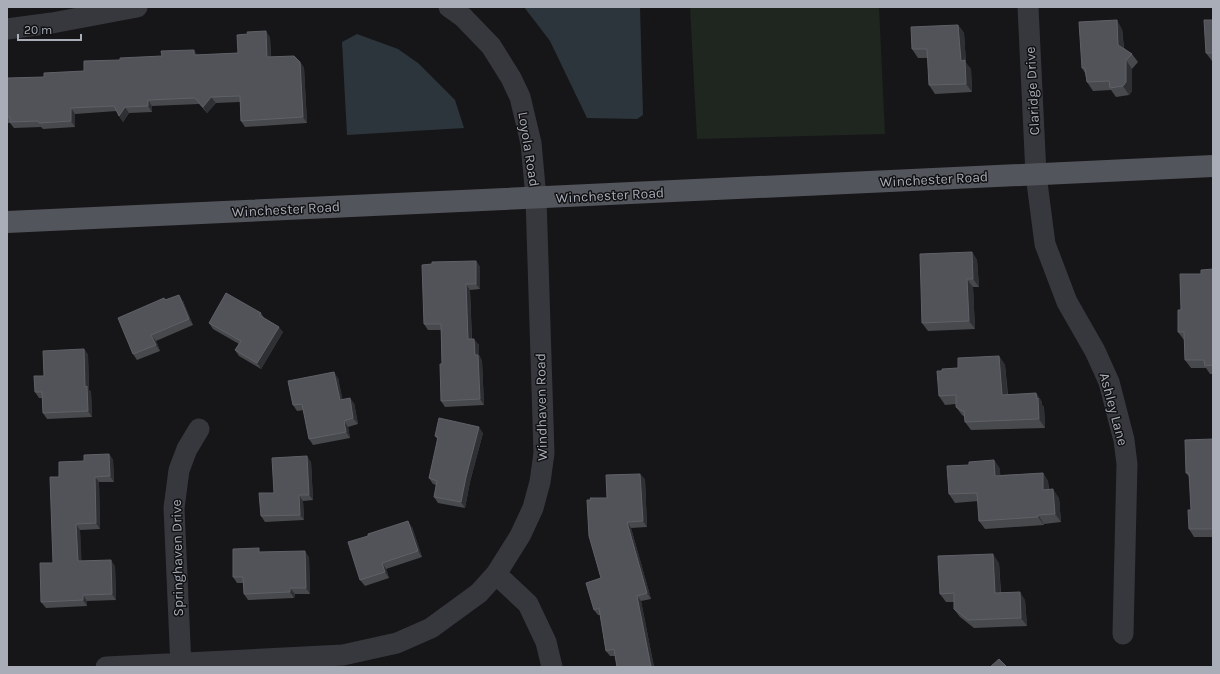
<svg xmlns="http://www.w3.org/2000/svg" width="1220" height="674" font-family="Karla,sans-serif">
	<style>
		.green { fill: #1e261f }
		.water { fill: #2c353c }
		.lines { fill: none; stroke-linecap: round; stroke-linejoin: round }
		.minor { stroke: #37383d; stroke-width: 21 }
		.major { stroke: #53555c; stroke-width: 22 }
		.wall { fill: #47494d }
		.shaded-wall { fill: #2f3033 }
		.building { fill: #525359; stroke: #5f6168 }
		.labels { text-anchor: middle; stroke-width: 3; stroke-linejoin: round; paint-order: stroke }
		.street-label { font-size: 14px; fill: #a8adb8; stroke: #111113 }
	</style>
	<rect width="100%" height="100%" fill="#161618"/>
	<path class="green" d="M690 7H879L885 134 697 139Z"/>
	<path class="water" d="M524 7H640L643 115 637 119 587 118 550 41Z
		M357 34 398 49 418 63 455 100 464 128 347 135 342 42Z"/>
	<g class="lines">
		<path class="minor" d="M1028 7 1036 175 1045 244 1067 302 1095 351 1109 382 1124 440 1127 464 1123 634
			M7 29 52 23 137 7
			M496 574 528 604 546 642 552 667
			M106 667 343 655 397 643 431 628 479 593 496 574 520 536 533 508 540 482 544 453 536 198 531 143 520 97 511 78 491 46 463 17 449 7
			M181 667 174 508 179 470 187 449 199 429"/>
		<path class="major" d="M7 222 1213 166"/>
	</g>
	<path class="wall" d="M1213 20V61H1212L1206 53Z
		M958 25 964 33 966 63 971 69 972 92 935 94 929 85 928 58H918L912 49Z
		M1122 29 1124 48 1132 54 1138 62 1132 69V91L1129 95 1116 97 1111 90 1093 91 1087 82 1085 73 1082 68Z
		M270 37 271 57 300 62 304 68 307 123 245 127 241 121 240 102 216 103 207 113 199 104 152 106V112L129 113 123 122 119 116 117 111 75 114V127L43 129 41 127 14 128 10 123H7V80L44 77 84 71 120 60 238 53Z
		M972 252 977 260 979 287H973L975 329 928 331 922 323Z
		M476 261 480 267V289L470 290 472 339 479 345V355L482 361 484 405 445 407 441 401 442 364 441 330H428L424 324 432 264Z
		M1213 269V374H1210L1206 368H1191L1185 360 1184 340 1178 332 1181 310 1201 274Z
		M165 299 183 301 193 325 156 341 160 351 137 360 133 354Z
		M261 313 264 318 283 332 261 369 239 356 235 350 239 344 213 329 209 323Z
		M84 349 88 355 89 390 91 392 92 417 47 419 43 413 42 398H39L35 392 44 376Z
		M999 356 1005 365 1008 395 1036 393 1042 402V405L1044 407 1045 428 971 430 965 422V417L962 415 956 407V404L945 405 939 396 942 371 958 368Z
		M338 378 342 399 354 403 358 424 348 427 350 438 313 445 309 439 304 410 297 411 293 405Z
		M483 433 470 482 465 508 438 503 434 497 436 485 433 484 429 478 438 440 435 436Z
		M1213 439V537H1194L1189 529 1191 510 1190 478 1186 473Z
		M109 454 113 460 114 482H99L100 529 80 530 81 561 115 566 116 600 87 601V606L46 608 41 602 53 563 59 477Z
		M994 460 1000 469V475L1043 473 1048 481 1049 490 1059 498 1061 522 1044 524V525L985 529 979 521 978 501 955 503 949 494 969 465Z
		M311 462 313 500 303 501 304 520 265 522 261 516 274 493Z
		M645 479 647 527 631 528 651 599 641 601 654 667H617L615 656H610L606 651 600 615H598L594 610 601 578Z
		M412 527 422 557 386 569 389 578 365 586 360 580Z
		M262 552 309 557 310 594H295L294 598 248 600 244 594V583H237L233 577Z
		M999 563 1001 592 1025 600 1027 626 974 628 960 617 954 609V602H946L940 594Z"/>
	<path class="shaded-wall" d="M1117 20 1122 29 1124 53 1118 45Z
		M958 25 964 33 966 63 971 69 972 92 966 84 961 61Z
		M266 31 270 37 271 63 267 57Z
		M194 50 198 56 194 55Z
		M1126 60 1132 69V91L1129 95 1123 86Z
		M300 62 304 68 307 123 303 117Z
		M211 97 216 103 207 113 203 107Z
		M148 100 152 106V112L148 106Z
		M125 107 129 113 123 122 119 116Z
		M71 108 75 114V127L71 121Z
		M972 252 977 260 979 287 973 279Z
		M476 261 480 267V289L476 284Z
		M967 279 973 287 975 329 969 321Z
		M466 284 470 290 472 345 468 339Z
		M179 295 183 301 193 325 189 319Z
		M279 327 283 332 261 369 257 363Z
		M151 335 156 341 160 351 156 345Z
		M474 339 479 345V355L482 361 484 405 480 399 475 355Z
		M84 349 88 355 89 390 91 392 92 417 88 411 85 387Z
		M999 356 1005 365 1008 404 1002 395Z
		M334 372 338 378 344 405 340 400Z
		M1036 393 1042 402V405L1044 407 1045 428 1039 419Z
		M350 398 354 403 358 424 353 418Z
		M344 421 348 427 350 438 346 432Z
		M479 427 483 433 470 482 465 508 461 502 466 477Z
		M109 454 113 460 114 482 110 476Z
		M307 456 311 462 313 500 309 495Z
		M994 460 1000 469 1001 484 995 476Z
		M1043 473 1048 481 1049 498 1043 490Z
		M640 474 645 479 647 527 643 521Z
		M95 477 99 482 100 529 96 523Z
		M1053 489 1059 498 1061 522 1055 514Z
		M299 495 303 501 304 520 300 515Z
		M1038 515 1044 524V525L1038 517Z
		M408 521 412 527 422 557 418 551Z
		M627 522 631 528 651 599 647 593Z
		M76 524 80 530 82 567 78 561Z
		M305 551 309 557 310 594 306 588Z
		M993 554 999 563 1001 601 995 593Z
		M111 560 115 566 116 600 112 594Z
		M382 563 386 569 389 578 385 572Z
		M290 588 295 594 294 598 290 592Z
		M1020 592 1025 600 1027 626 1021 618Z
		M83 595 87 601V606L83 600Z
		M637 596 641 601 654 667H651Z"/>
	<path class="building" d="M1117 20 1118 45 1132 54 1126 60V82L1123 86 1110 88 1109 81 1087 82 1085 68H1082L1079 22Z
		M1204 20H1213V53H1206Z
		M958 25 961 61 965 60 966 84 929 85 927 49H912L911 27Z
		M266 31 267 57 294 56 300 62 303 117 241 121 240 96 211 97 203 107 195 98 148 100V106L125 107 119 116 114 106 71 108V121L39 123 38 121 10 122V117H7V80H8V78L44 77V73L84 71V61L120 60V58L162 56 161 51 194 50V55L238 53 237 35 248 34 247 32Z
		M972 252 973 279H967L969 321 922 323 920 254Z
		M476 261V284H466L468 339H474L475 355H478L480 399 441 401 440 364H442L441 324H424L422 265 432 264V262Z
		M1213 269V365L1205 366 1204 360H1185L1184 332H1178V310H1181L1180 274H1201V270Z
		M226 293 261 313 259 315 279 327 257 363 235 350 241 341 209 323Z
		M179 295 189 319 151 335 156 345 133 354 118 318 164 298 165 300Z
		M84 349 85 387 87 386 88 411 43 413 42 392H35L34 376H44L43 351Z
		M999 356 1002 395 1036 393 1037 399 1038 398 1039 419 965 422 964 411H962L956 407V395L939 396 937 371H942V369L958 368V358Z
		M334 372 340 400 350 398 353 418 344 421 346 432 309 439 302 404 293 405 288 381Z
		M439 418 479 427 466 477 461 502 434 497 437 481 429 478 438 437 435 436Z
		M1213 439V529H1189L1188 510H1191L1189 473H1186L1185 440Z
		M109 454 110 476 95 477 96 523 76 524 78 561 111 560 112 594 83 595V600L41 602 40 563H53L50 477H59V462L84 461V455Z
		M307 456 309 495H299L300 515 261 516 259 493H274L272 458Z
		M994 460 995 476 1043 473V490L1053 489 1055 514 1038 515V517L979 521 977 493 949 494 947 466 969 465V462Z
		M640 474 643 521 627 522 647 593 637 596 651 667H617L614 649 606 651 599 608 594 610 586 583 601 578 589 536 587 500H591L590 498H607L606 475Z
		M408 521 418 551 382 563 385 572 360 580 348 542 368 536V534Z
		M259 548V552L305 551 306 588H290V592L244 594 243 577H233V549Z
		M993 554 995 593 1020 592 1021 618 968 620 954 609V593L940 594 938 556Z
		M999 659 1007 667H990Z"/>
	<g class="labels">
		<g class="street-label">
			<text transform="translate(1032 91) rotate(-93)" y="5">Claridge Drive</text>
			<text transform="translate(529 149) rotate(81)" y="5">Loyola Road</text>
			<text transform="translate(934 179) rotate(-3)" y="5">Winchester Road</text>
			<text transform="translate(610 195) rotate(-3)" y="5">Winchester Road</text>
			<text transform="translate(286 209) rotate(-3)" y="5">Winchester Road</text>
			<text transform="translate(541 407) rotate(-91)" y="5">Windhaven Road</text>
			<text transform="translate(1114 409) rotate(75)" y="5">Ashley Lane</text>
			<text transform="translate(177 558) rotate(-91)" y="5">Springhaven Drive</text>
		</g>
	</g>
	<rect width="1220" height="674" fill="none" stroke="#a8adb8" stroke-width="16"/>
	<path d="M18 34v6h63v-6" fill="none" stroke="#a8adb8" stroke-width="2"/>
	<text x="24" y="34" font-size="12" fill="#a8adb8" stroke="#111113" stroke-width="3" paint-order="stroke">20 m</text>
</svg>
